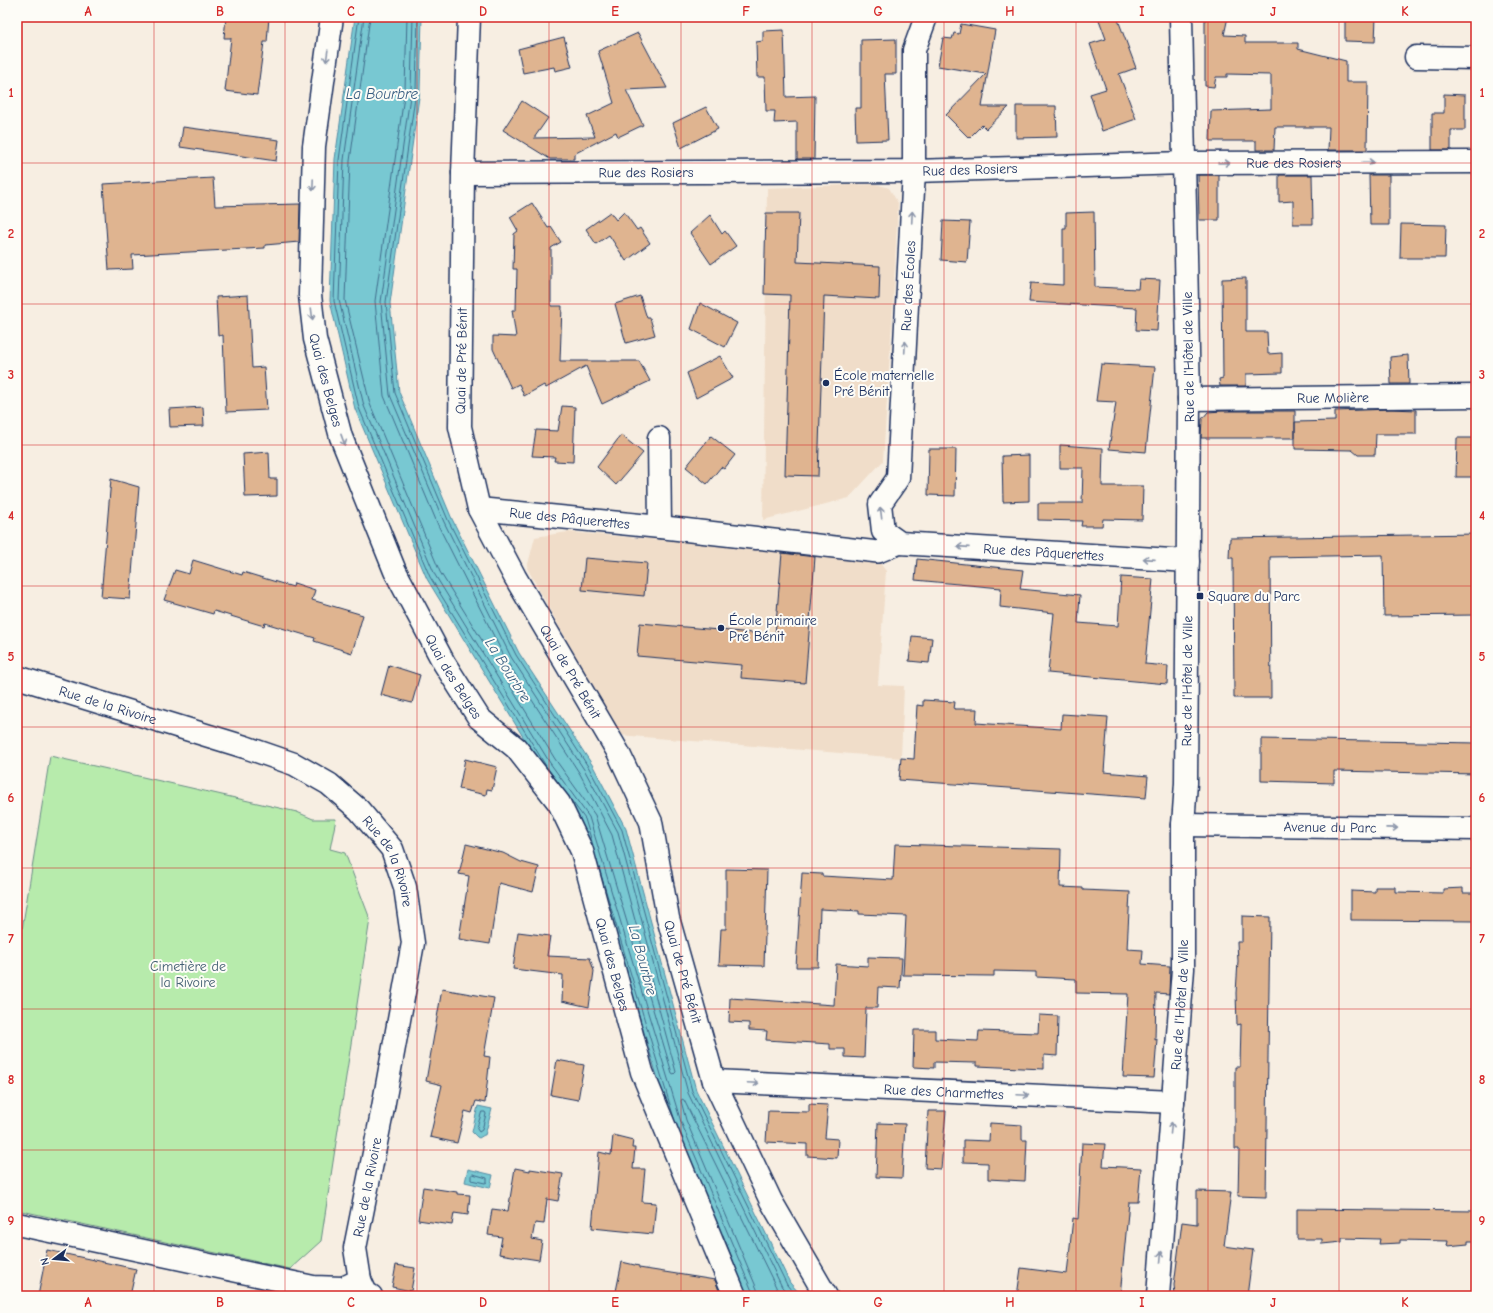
<svg xmlns="http://www.w3.org/2000/svg" width="1493" height="1313" font-family="'Comic Neue',sans-serif">
	<style>
		.built { fill: #f0ddc9 }
		.green { fill: #b7ebac; stroke: #698d85 }
		.water { fill: #78c8d2; stroke: #538ba4 }
		.lines { fill: none; stroke-linecap: round; stroke-linejoin: round }
		.shore { stroke: #406c8c; stroke-width: 1 }
		.building { fill: #dfb490; stroke: #1b2f5e }
		.pedestrian-casing { stroke: #1b2f5e; stroke-width: 24 }
		.minor-casing { stroke: #1b2f5e; stroke-width: 25 }
		.tertiary-casing { stroke: #1b2f5e; stroke-width: 25 }
		.pedestrian { stroke: #fdfcf7; stroke-width: 21 }
		.minor { stroke: #fdfcf7; stroke-width: 22 }
		.tertiary { stroke: #fdfcf7; stroke-width: 22 }
		.oneway { stroke: #8c96aa }
		.grid { fill: none; stroke: #d62828; stroke-width: 1; stroke-opacity: 0.55 }
		.poi-dot { fill: #1b2f5e; stroke: #fdfcf7; stroke-width: 1.5 }
		.labels { text-anchor: middle; stroke-width: 4; stroke-linejoin: round; paint-order: stroke }
		.street-label { font-size: 14px; fill: #1b2f5e; stroke: #fdfcf7 }
		.poi-label { font-size: 14px; fill: #1b2f5e; stroke: #fdfcf7; text-anchor: start }
		.park-label { font-size: 14px; fill: #425e72; stroke: #fdfcf7 }
		.water-label { font-size: 15px; font-style: italic; fill: #375d81; stroke: #fdfcf7 }
		.neatline { fill: none; stroke: #d62828; stroke-width: 1.5 }
		.grid-label { font-size: 13px; text-anchor: middle; font-weight: bold; fill: #d62828 }
	</style>
	<rect width="100%" height="100%" fill="#f7eee2"/>
	<filter id="ink" filterUnits="userSpaceOnUse"><feTurbulence type="fractalNoise" baseFrequency=".025" numOctaves="2"/><feDisplacementMap in="SourceGraphic" scale="8" xChannelSelector="R" yChannelSelector="G"/><feConvolveMatrix kernelMatrix="1 2 1 2 8 2 1 2 1" color-interpolation-filters="sRGB"/></filter>
	<g filter="url(#ink)">
		<path class="built" d="M876 184 889 188 898 203 893 306 883 461 849 498 763 520 767 188Z
			M568 532 876 558 886 571 878 685 904 686 901 758 619 735 527 568 535 537Z"/>
		<path class="green" d="M50 756 297 812 313 819H336L330 849 345 853 370 919 321 1241 290 1269 17 1210V961Z"/>
		<path class="water" d="M355 17H422L420 90 390 303 399 392 452 519 519 653 593 766 626 829 696 1090 790 1283 802 1296H744L672 1126 581 821 542 768 427 579 355 409 330 301 335 159Z
			M478 1106 492 1109 485 1135H484L479 1138 477 1137 472 1132Z
			M468 1169 493 1175 490 1188 465 1182Z"/>
		<g class="lines">
			<path class="shore" d="M359 17 339 160 334 301 359 408 430 577 546 766 557 781
				M364 17 344 160 339 300 364 406 435 575 550 763 589 817 681 1122 752 1291V1296
				M370 17 350 161 345 300 370 404 440 572 555 759 595 815 672 1073 674 1074 676 1072 612 835 580 774 506 660 438 525 384 396 375 301 405 89 407 17
				M413 17 411 89 381 302 390 395 444 522 511 657 585 771 618 832 688 1093 782 1287 790 1296
				M418 17 416 90 386 302 395 393 448 520 516 655 589 768 622 830 692 1091 787 1285 796 1296
				M571 800 585 819 593 845
				M596 858 674 1118
				M482 1112H485L486 1114 482 1130 479 1132 477 1129Z
				M473 1174 487 1178V1182L485 1183 471 1180V1176Z
				M723 1235 747 1296
				M758 1296 757 1289 686 1120 681 1101 682 1099 684 1100 777 1289 782 1296"/>
		</g>
		<path class="building" d="M226 17H269L267 42H264L257 95 225 91 231 38H224Z
			M1098 17H1117L1136 68 1119 74 1136 119 1102 131 1090 94 1106 89 1090 44 1106 39Z
			M1205 17H1228L1224 35 1245 36V43H1298V49L1346 61V82H1368L1367 150H1328L1329 127H1275L1274 150H1256V141H1210L1211 111 1271 109V75L1227 74V77H1216L1214 87 1205 86Z
			M1345 17H1376L1375 42 1345 41Z
			M961 24 995 30 982 107H1009L986 129 982 125 969 138 946 115 986 74 938 66 943 38 952 39 954 33 959 34Z
			M784 30 786 97 815 96 814 159H797V122L774 123 775 111H766L765 77H757L756 42 763 41V31Z
			M638 33 667 88 626 90 643 125 618 137 616 132 574 154V159H550L503 130 522 101 548 118 534 138 595 137 587 116 614 103 598 51Z
			M564 37 572 67 555 71 554 67 523 73 518 49Z
			M896 39V74H885L888 140 856 141 855 108H861V40Z
			M1444 94 1465 95V130H1451V150H1432V113H1444Z
			M1016 106H1056L1057 137 1016 138Z
			M706 107 718 129 681 148 673 123Z
			M183 127 279 140 276 161 180 147Z
			M1198 175H1219V220H1199Z
			M1279 175H1312L1313 224H1293V201L1279 202Z
			M1369 175H1389V225H1370Z
			M213 178 215 206 300 204 299 242 265 245V248L132 255 133 269 109 270 103 184Z
			M532 203 548 228 551 227 561 242 551 248V306H562L560 361H639L650 381 602 404 586 366 546 388 544 385 524 396 519 384 511 388 493 349V336L516 337 512 310H516L517 269H513L514 234 518 231 510 217Z
			M610 212 616 220 624 212 637 230 640 228 650 243 626 261 609 235 596 244 586 229Z
			M1094 212 1095 287 1138 289 1139 279 1160 280 1157 331 1136 330 1137 308 1029 302 1031 283 1063 285V228H1066V213Z
			M766 213H799L797 262 880 266 879 299 824 296 818 476 785 475 790 295 764 294Z
			M710 215 722 234 725 231 736 246 711 264 690 233Z
			M943 221 970 222 967 262 941 260Z
			M1401 224 1446 225 1445 258H1400Z
			M1246 278V332H1267L1268 354 1282 353V373L1246 374V386H1220L1219 379 1223 378 1222 279Z
			M248 295 252 368 264 367 267 410 226 412 223 335 218 336 216 297Z
			M640 296 647 318H650L655 335 626 343 615 304Z
			M700 303 737 323 725 347 691 329Z
			M1408 355 1409 384H1391L1390 357Z
			M720 356 733 378 696 398 687 373Z
			M1101 364 1155 367 1146 452 1109 449 1116 402 1096 401Z
			M562 406 575 407 573 462 554 461 555 457 532 456 536 430 558 431Z
			M203 407 204 426 170 427 169 409Z
			M1391 409 1416 410V434H1376L1375 455H1358L1352 450 1295 449V422L1335 421V411Z
			M1222 411H1295V438H1201L1202 419 1208 412Z
			M621 435 643 453 616 485 597 467Z
			M711 436 735 455 724 469 721 467 707 484 686 467Z
			M1457 438H1476V477H1456Z
			M1060 445 1103 448 1102 486H1143L1142 520 1103 519 1102 526H1081L1082 521 1038 520V503H1082L1083 468H1060Z
			M929 449H956L955 496 928 495Z
			M269 452 270 479H277V496L245 497 243 454Z
			M1029 455V501L1003 502 1002 456Z
			M111 479 139 487 130 599 101 597Z
			M1476 534V615L1384 616 1383 555 1270 557 1271 698H1234L1233 558H1229L1230 538Z
			M782 553 815 557 805 683 741 678 742 665 637 656 640 623 775 635Z
			M585 558 647 563 644 596 582 590Z
			M917 559 1023 570 1020 589 1080 595 1078 623 1118 626 1121 577 1153 579 1145 664 1168 666 1167 684 1048 673 1054 613 1000 607 1001 588 915 580Z
			M193 560 242 575 243 572 293 587 294 583 315 590 312 600 363 615 352 653 314 641 315 638 265 623 264 626 214 611 213 614 164 600 175 570 189 574Z
			M912 636 932 638 929 663 909 661Z
			M389 665 420 675 412 703 381 695Z
			M923 700 955 702 954 709H977L976 723 1061 729 1062 714 1108 717 1104 772 1148 776 1146 798 899 780 901 758 914 759 917 705 923 706Z
			M1261 739 1476 743V774L1334 771V783L1261 781Z
			M465 759 497 767 492 790 487 789 486 795 459 789Z
			M466 844 503 853 521 862 539 867 533 892 499 883 490 944 459 939 469 876 459 874Z
			M895 844 1061 849 1060 887 1083 888V890L1130 892 1127 949 1143 950 1142 964 1170 966 1169 994 1156 993 1155 1040 1157 1039 1154 1078 1123 1077 1128 994 1076 993V979L1036 977V972L994 971V976L903 975 906 916 859 914V911L820 909 818 967H796L802 873 822 874V876L893 880Z
			M726 869 767 870 764 966 719 965 721 929H726Z
			M1375 887H1395V892L1443 893V889L1463 888V893H1476V921L1351 920V891L1375 892Z
			M1242 916 1270 917 1266 1197 1238 1196 1239 1149H1235V1067H1240L1241 1024 1237 1025 1236 993 1238 961 1237 942H1242Z
			M518 932 550 936 547 956 590 958 594 971 589 1007 562 1001 563 975 513 969Z
			M868 957 902 958 900 988 878 987 877 1008H866L864 1058 845 1057V1049H830V1044L766 1040 767 1031 749 1030V1023L729 1022 730 998 834 1005 836 964 868 966Z
			M442 989 494 998 484 1056 490 1057 485 1103 476 1101 472 1113 465 1111 457 1143 430 1137 442 1085 426 1081Z
			M1039 1015 1058 1016 1057 1056 1044 1055V1069L977 1066V1063L934 1062V1068L913 1067 914 1030H935V1039L978 1041 979 1031 1038 1033Z
			M557 1060 584 1065 578 1100 551 1095Z
			M809 1104 828 1105 825 1138 838 1139 837 1158 807 1156V1144L766 1142 768 1111 809 1112Z
			M928 1111H946L941 1169 925 1168Z
			M878 1123 905 1124 902 1178 876 1177Z
			M990 1123 1022 1125V1140H1027L1025 1181 988 1179V1163L963 1162V1140L989 1141Z
			M613 1135 633 1140 632 1148H635L633 1169H645L642 1202 656 1203 653 1234 592 1228 599 1152 611 1155Z
			M1082 1143 1105 1144 1103 1166 1141 1168 1138 1202H1129L1120 1296H1017L1021 1268 1067 1274 1073 1218 1078 1219Z
			M515 1168 530 1171V1169L563 1174 558 1201 547 1199 544 1224 535 1223 532 1239 542 1241 539 1260 499 1254 502 1237 488 1235 492 1209 508 1211Z
			M423 1187 457 1192V1194L470 1195 468 1215 454 1213 452 1225 418 1220Z
			M1197 1191 1231 1192 1224 1246 1253 1250 1247 1296H1175L1174 1285 1182 1222 1197 1224Z
			M1297 1209 1476 1211V1241H1468V1244L1447 1246 1448 1241 1400 1240V1243L1379 1244 1380 1239 1342 1238V1242L1322 1244V1239H1297Z
			M47 1250 136 1269 130 1296H38Z
			M622 1262 639 1266V1268L715 1280 721 1296H615Z
			M396 1265 415 1268 411 1291 392 1287Z"/>
		<g class="lines">
			<defs>
				<path id="pedestrian" d="M756 538 878 552 900 543"/>
				<g id="minor">
					<path id="s1" d="M332 17 314 146 310 295 315 339 341 437 395 571 444 663 479 718 516 748 559 803 582 851 642 1072 735 1296"/>
					<path id="s2" d="M469 17 463 173 460 427 479 509 515 577 618 752 651 822 668 918 714 1081 771 1201 826 1296"/>
					<path id="s3" d="M926 17 914 50V171L898 478 880 504 883 531 900 543 1188 561"/>
					<path d="M1416 57 1476 58"/>
					<path id="s4" d="M463 173 914 171 1185 163 1476 162"/>
					<path id="s5" d="M1189 399 1476 396"/>
					<path d="M659 438 660 527"/>
					<path id="s6" d="M479 509 660 527 756 538"/>
					<path id="s7" d="M1183 825 1476 829"/>
					<path id="s8" d="M714 1081 1173 1102"/>
					<path d="M17 1224 313 1287 343 1288 360 1280"/>
					<path id="s9" d="M1158 1296 1183 969V825L1186 783 1189 399 1181 17"/>
				</g>
				<g id="tertiary">
					<path id="s10" d="M17 677 245 747 294 764 329 784 359 810 392 849 405 887 413 943 382 1113 355 1248 360 1280 366 1293 371 1296"/>
				</g>
			</defs>
			<use href="#pedestrian" class="pedestrian-casing"/>
			<use href="#minor" class="minor-casing"/>
			<use href="#tertiary" class="tertiary-casing"/>
			<use href="#pedestrian" class="pedestrian"/>
			<use href="#minor" class="minor"/>
			<use href="#tertiary" class="tertiary"/>
		</g>
		<defs><path id="oneway-shaft" d="M-6 0H5M1.5-3L5.5 0L1.5 3" fill="none" stroke-width="1.6" stroke-linecap="round" stroke-linejoin="round"/></defs>
		<g class="oneway">
			<use href="#oneway-shaft" transform="translate(327 56) rotate(98)"/>
			<use href="#oneway-shaft" transform="translate(1368 162)"/>
			<use href="#oneway-shaft" transform="translate(1224 163)"/>
			<use href="#oneway-shaft" transform="translate(313 185) rotate(92)"/>
			<use href="#oneway-shaft" transform="translate(912 217) rotate(-87)"/>
			<use href="#oneway-shaft" transform="translate(312 314) rotate(83)"/>
			<use href="#oneway-shaft" transform="translate(905 347) rotate(-87)"/>
			<use href="#oneway-shaft" transform="translate(343 440) rotate(70)"/>
			<use href="#oneway-shaft" transform="translate(881 513) rotate(-97)"/>
			<use href="#oneway-shaft" transform="translate(963 547) rotate(-176)"/>
			<use href="#oneway-shaft" transform="translate(1149 559) rotate(-176)"/>
			<use href="#oneway-shaft" transform="translate(1392 828) rotate(1)"/>
			<use href="#oneway-shaft" transform="translate(753 1083) rotate(3)"/>
			<use href="#oneway-shaft" transform="translate(1023 1095) rotate(3)"/>
			<use href="#oneway-shaft" transform="translate(1171 1128) rotate(-85)"/>
			<use href="#oneway-shaft" transform="translate(1161 1257) rotate(-85)"/>
		</g>
	</g>
	<path class="grid" d="M154 17V1296M285 17V1296M417 17V1296M549 17V1296M681 17V1296M812 17V1296M944 17V1296M1076 17V1296M1208 17V1296M1339 17V1296M17 163H1476M17 304H1476M17 445H1476M17 586H1476M17 727H1476M17 868H1476M17 1009H1476M17 1150H1476"/>
	<g class="poi-dot">
		<circle cx="826" cy="383" r="4"/>
		<rect x="1196" y="592" width="8" height="8" rx="2"/>
		<circle cx="721" cy="628" r="4"/>
	</g>
	<g class="labels">
		<g class="street-label">
			<text dy="5" stroke="none"><textPath href="#s4" startOffset="831">Rue des Rosiers</textPath></text>
			<text dy="5" stroke="none"><textPath href="#s4" startOffset="507">Rue des Rosiers</textPath></text>
			<text dy="5" stroke="none"><textPath href="#s4" startOffset="183">Rue des Rosiers</textPath></text>
			<text transform="translate(908 286) rotate(-87)" y="5">Rue des Écoles</text>
			<text transform="translate(1188 357) rotate(-91)" y="5">Rue de l'Hôtel de Ville</text>
			<text transform="translate(461 361) rotate(-89)" y="5">Quai de Pré Bénit</text>
			<text dy="5" stroke="none"><textPath href="#s1" startOffset="366">Quai des Belges</textPath></text>
			<text dy="5" stroke="none"><textPath href="#s5" startOffset="144">Rue Molière</textPath></text>
			<text dy="5" stroke="none"><textPath href="#s6" startOffset="91">Rue des Pâquerettes</textPath></text>
			<text dy="5" stroke="none"><textPath href="#s3" startOffset="687">Rue des Pâquerettes</textPath></text>
			<text dy="5" stroke="none"><textPath href="#s2" startOffset="681">Quai de Pré Bénit</textPath></text>
			<text dy="5" stroke="none"><textPath href="#s1" startOffset="690">Quai des Belges</textPath></text>
			<text dy="5" stroke="none"><textPath href="#s9" startOffset="616">Rue de l'Hôtel de Ville</textPath></text>
			<text dy="5" stroke="none"><textPath href="#s10" startOffset="95">Rue de la Rivoire</textPath></text>
			<text dy="5" stroke="none"><textPath href="#s7" startOffset="147">Avenue du Parc</textPath></text>
			<text dy="5" stroke="none"><textPath href="#s10" startOffset="431">Rue de la Rivoire</textPath></text>
			<text dy="5" stroke="none"><textPath href="#s1" startOffset="1027">Quai des Belges</textPath></text>
			<text dy="5" stroke="none"><textPath href="#s2" startOffset="1005">Quai de Pré Bénit</textPath></text>
			<text dy="5" stroke="none"><textPath href="#s9" startOffset="292">Rue de l'Hôtel de Ville</textPath></text>
			<text dy="5" stroke="none"><textPath href="#s8" startOffset="230">Rue des Charmettes</textPath></text>
			<text transform="translate(367 1187) rotate(-79)" y="5">Rue de la Rivoire</text>
		</g>
		<g class="poi-label">
			<text x="834" y="380">École maternelle<tspan x="834" dy="16">Pré Bénit</tspan></text>
			<text x="1208" y="601">Square du Parc</text>
			<text x="729" y="625">École primaire<tspan x="729" dy="16">Pré Bénit</tspan></text>
		</g>
		<g class="park-label">
			<text x="188" y="971">Cimetière de<tspan x="188" dy="16">la Rivoire</tspan></text>
		</g>
		<g class="water-label">
			<text x="382" y="99">La Bourbre</text>
			<text transform="translate(508 670) rotate(58)" y="5">La Bourbre</text>
			<text transform="translate(643 960) rotate(75)" y="5">La Bourbre</text>
		</g>
	</g>
	<rect width="1493" height="1313" fill="none" stroke="#fdfcf7" stroke-width="44"/>
	<g transform="translate(54 1259) rotate(254)" stroke="#fdfcf7" stroke-width="3" paint-order="stroke">
	<path d="M0-3L7 15L0 10L-7 15Z" fill="#1b2f5e"/>
	<text y="-6" font-size="11" font-weight="bold" text-anchor="middle" fill="#1b2f5e">N</text>
	</g>
	<rect x="22" y="22" width="1449" height="1269" class="neatline"/>
	<g class="grid-label">
		<text x="88" y="16">A</text>
		<text x="220" y="16">B</text>
		<text x="351" y="16">C</text>
		<text x="483" y="16">D</text>
		<text x="615" y="16">E</text>
		<text x="746" y="16">F</text>
		<text x="878" y="16">G</text>
		<text x="1010" y="16">H</text>
		<text x="1142" y="16">I</text>
		<text x="1273" y="16">J</text>
		<text x="1405" y="16">K</text>
		<text x="11" y="97">1</text>
		<text x="1482" y="97">1</text>
		<text x="11" y="238">2</text>
		<text x="1482" y="238">2</text>
		<text x="11" y="379">3</text>
		<text x="1482" y="379">3</text>
		<text x="11" y="520">4</text>
		<text x="1482" y="520">4</text>
		<text x="11" y="661">5</text>
		<text x="1482" y="661">5</text>
		<text x="11" y="802">6</text>
		<text x="1482" y="802">6</text>
		<text x="11" y="943">7</text>
		<text x="1482" y="943">7</text>
		<text x="11" y="1084">8</text>
		<text x="1482" y="1084">8</text>
		<text x="11" y="1225">9</text>
		<text x="1482" y="1225">9</text>
		<text x="88" y="1307">A</text>
		<text x="220" y="1307">B</text>
		<text x="351" y="1307">C</text>
		<text x="483" y="1307">D</text>
		<text x="615" y="1307">E</text>
		<text x="746" y="1307">F</text>
		<text x="878" y="1307">G</text>
		<text x="1010" y="1307">H</text>
		<text x="1142" y="1307">I</text>
		<text x="1273" y="1307">J</text>
		<text x="1405" y="1307">K</text>
	</g>
</svg>
